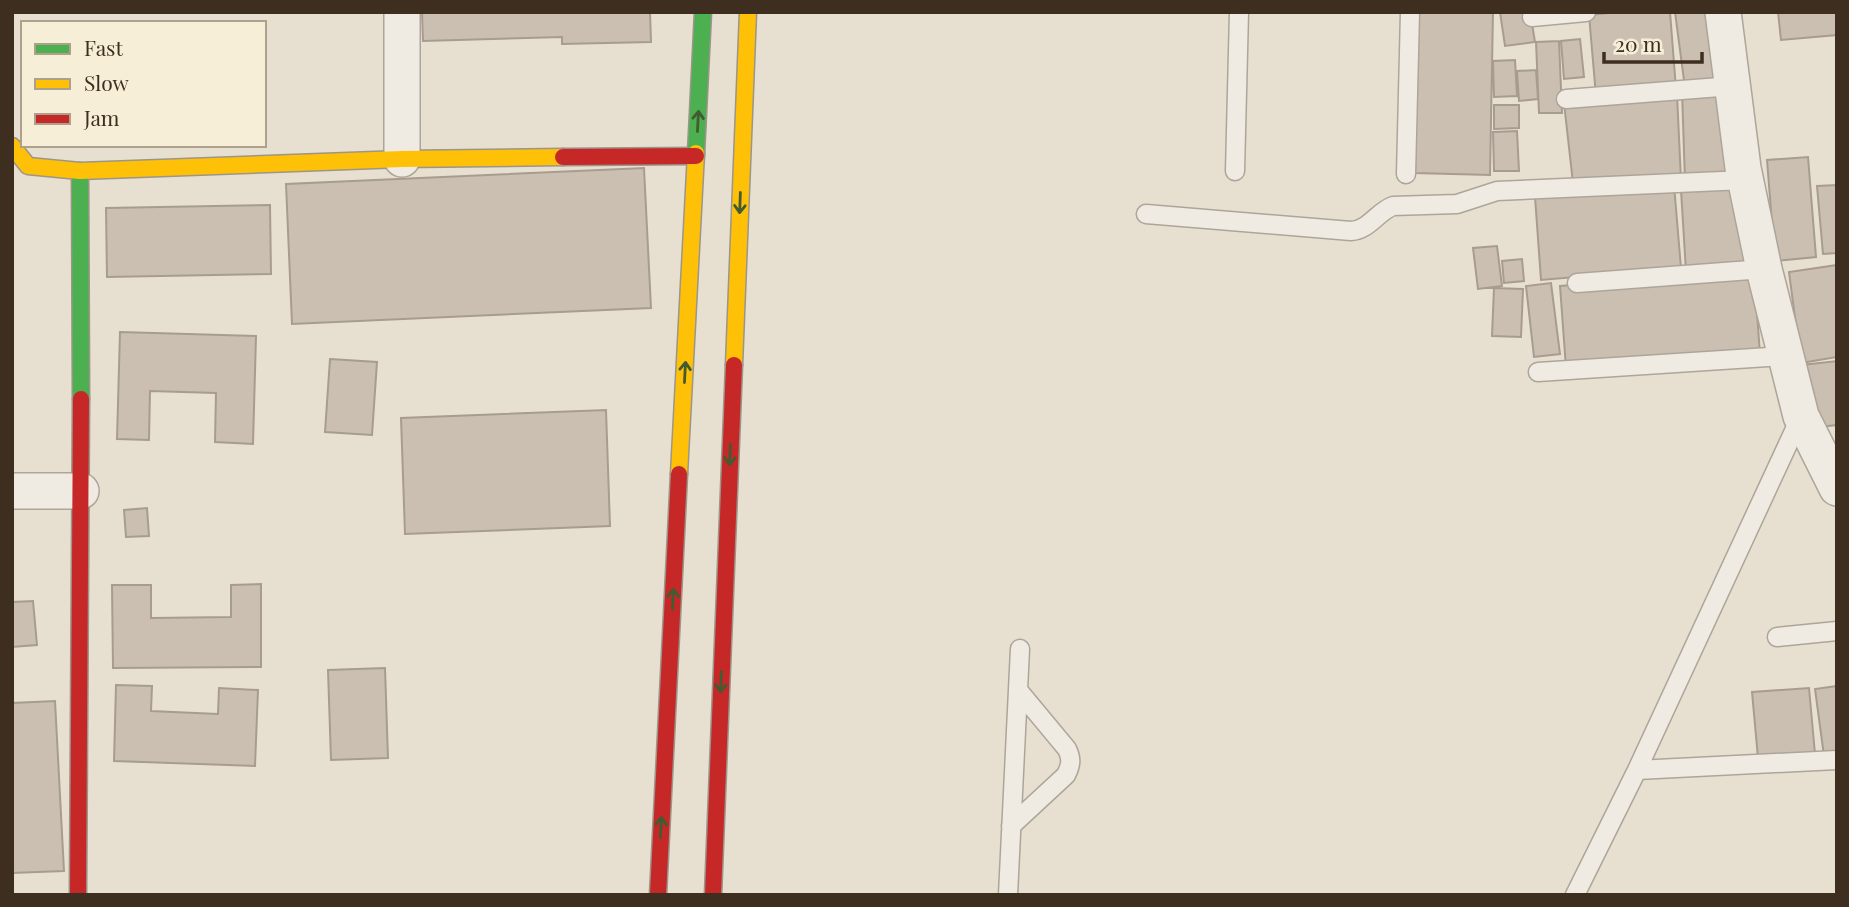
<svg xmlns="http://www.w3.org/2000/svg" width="1849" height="907" font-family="'Playfair Display',serif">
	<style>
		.building { fill: #cbbfb2; stroke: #a89c90; stroke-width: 2 }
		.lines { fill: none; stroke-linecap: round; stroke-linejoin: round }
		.lane-casing { stroke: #ada599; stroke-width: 21 }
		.street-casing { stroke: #ada599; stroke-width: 38 }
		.fast-casing { stroke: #9c958a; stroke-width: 19 }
		.slow-casing { stroke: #9c958a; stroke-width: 19 }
		.jam-casing { stroke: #9c958a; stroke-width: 19 }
		.lane { stroke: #efebe3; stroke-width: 18 }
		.street { stroke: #efebe3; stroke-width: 35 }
		.fast { stroke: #4caf50; stroke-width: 16 }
		.slow { stroke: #ffc107; stroke-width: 16 }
		.jam { stroke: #c62828; stroke-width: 16 }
		.oneway { stroke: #425b31 }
	</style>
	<rect width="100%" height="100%" fill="#e7e0d1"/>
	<path class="building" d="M422 12H650L651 42 562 44V37L423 41Z
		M1417 12H1493L1490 175 1414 173Z
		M1500 12H1530L1535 42 1505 46Z
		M1619 12H1670L1676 89 1596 96 1589 15Z
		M1675 12H1711L1720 84 1685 88Z
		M1778 12H1837V35L1781 40Z
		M1580 39 1584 77 1564 79 1561 41Z
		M1559 41 1562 113H1539L1536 42Z
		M1515 60 1517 96 1494 97 1493 61Z
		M1536 70 1538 99 1519 101 1517 71Z
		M1731 89 1736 179 1685 181 1682 91Z
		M1677 95 1681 180 1573 183 1564 103Z
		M1494 105H1519V128L1494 129Z
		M1517 131 1519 171H1494L1493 132Z
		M1808 157 1816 257 1775 261 1767 160Z
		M644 168 651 308 292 324 286 184Z
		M1674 185 1681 268 1541 280 1535 197Z
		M1837 185V253L1823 254 1817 186Z
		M1742 187 1751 267 1686 272 1681 190Z
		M270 205 271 274 107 277 106 208Z
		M1497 246 1502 286 1478 289 1473 248Z
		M1522 259 1524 281 1504 283 1502 261Z
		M1837 265V357L1801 363 1789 272Z
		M1754 272 1760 354 1566 368 1560 286Z
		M1551 283 1560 354 1534 357 1526 286Z
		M1494 288 1523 289 1521 337 1492 336Z
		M120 332 256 336 253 444 215 442 216 393 150 391 149 440 117 439Z
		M330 359 377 362 372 435 325 432Z
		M1837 361V425L1810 428 1802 365Z
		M606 410 610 526 405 534 401 418Z
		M147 508 149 536 126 537 124 510Z
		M261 584V667L113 668 112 585H151V618L231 617V585Z
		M33 601 37 645 12 647V602Z
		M385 668 388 758 331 760 328 670Z
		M116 685 152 686 151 711 218 714 219 688 258 690 255 766 114 761Z
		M1837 686V754L1824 756 1815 689Z
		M1809 688 1815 754 1758 758 1752 692Z
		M55 701 64 871 12 873V703Z"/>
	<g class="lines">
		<defs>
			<path id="lane" d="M1532 17 1586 12
				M1566 99 1733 86
				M1235 171 1239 12
				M1406 174 1410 12
				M1146 214 1351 231C1369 230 1377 212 1393 206L1457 204 1497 191 1745 180
				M1577 283 1764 269
				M1538 372 1785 356
				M1777 637 1837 631
				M1637 770 1837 760
				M1011 826 1066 775C1071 765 1072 759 1067 749L1018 690
				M1008 895 1020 649
				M1575 895 1637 770 1801 416"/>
			<path id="street" d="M1723 12 1743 168 1764 269 1801 416 1837 488
				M402 159V12
				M12 491H81"/>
			<path id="fast" d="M696 153 703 12
				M80 171 81 399"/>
			<path id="slow" d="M12 146 28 166 80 171 402 159 563 157
				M734 365 748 12
				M679 474 696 153"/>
			<path id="jam" d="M563 157 696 156
				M78 895 81 399
				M658 895 679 474
				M713 895 734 365"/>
		</defs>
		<use href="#lane" class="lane-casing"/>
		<use href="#street" class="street-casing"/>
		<use href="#fast" class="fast-casing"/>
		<use href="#slow" class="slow-casing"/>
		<use href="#jam" class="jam-casing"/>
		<use href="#lane" class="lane"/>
		<use href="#street" class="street"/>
		<use href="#fast" class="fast"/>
		<use href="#slow" class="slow"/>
		<use href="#jam" class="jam"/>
	</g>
	<defs><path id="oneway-shaft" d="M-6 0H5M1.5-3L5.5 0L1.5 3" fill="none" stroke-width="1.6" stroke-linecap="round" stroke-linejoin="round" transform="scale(1.75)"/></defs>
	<g class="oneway">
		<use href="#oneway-shaft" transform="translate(698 121) rotate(-87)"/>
		<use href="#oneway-shaft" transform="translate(740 203) rotate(92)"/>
		<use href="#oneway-shaft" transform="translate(685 372) rotate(-87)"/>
		<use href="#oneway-shaft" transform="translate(730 455) rotate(92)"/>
		<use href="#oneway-shaft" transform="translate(673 599) rotate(-87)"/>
		<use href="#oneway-shaft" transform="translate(721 682) rotate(92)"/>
		<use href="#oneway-shaft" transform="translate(661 827) rotate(-87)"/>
	</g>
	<rect width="1849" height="907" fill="none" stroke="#3d2e20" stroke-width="28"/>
	<rect x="21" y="21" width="245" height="126" fill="#f7eed8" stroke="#ada18e" stroke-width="2"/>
	<rect x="35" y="44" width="35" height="10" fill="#4caf50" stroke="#ada18e" stroke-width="2"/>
	<text x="84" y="56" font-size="21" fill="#3d2e20">Fast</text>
	<rect x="35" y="79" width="35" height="10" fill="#ffc107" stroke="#ada18e" stroke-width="2"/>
	<text x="84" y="91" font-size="21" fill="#3d2e20">Slow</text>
	<rect x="35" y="114" width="35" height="10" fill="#c62828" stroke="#ada18e" stroke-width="2"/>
	<text x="84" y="126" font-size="21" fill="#3d2e20">Jam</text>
	<path d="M1604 52v10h98v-10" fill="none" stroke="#3d2e20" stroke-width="3.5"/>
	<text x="1615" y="52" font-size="21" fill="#3d2e20" stroke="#f7eed8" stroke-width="5" paint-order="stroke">20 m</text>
</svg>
